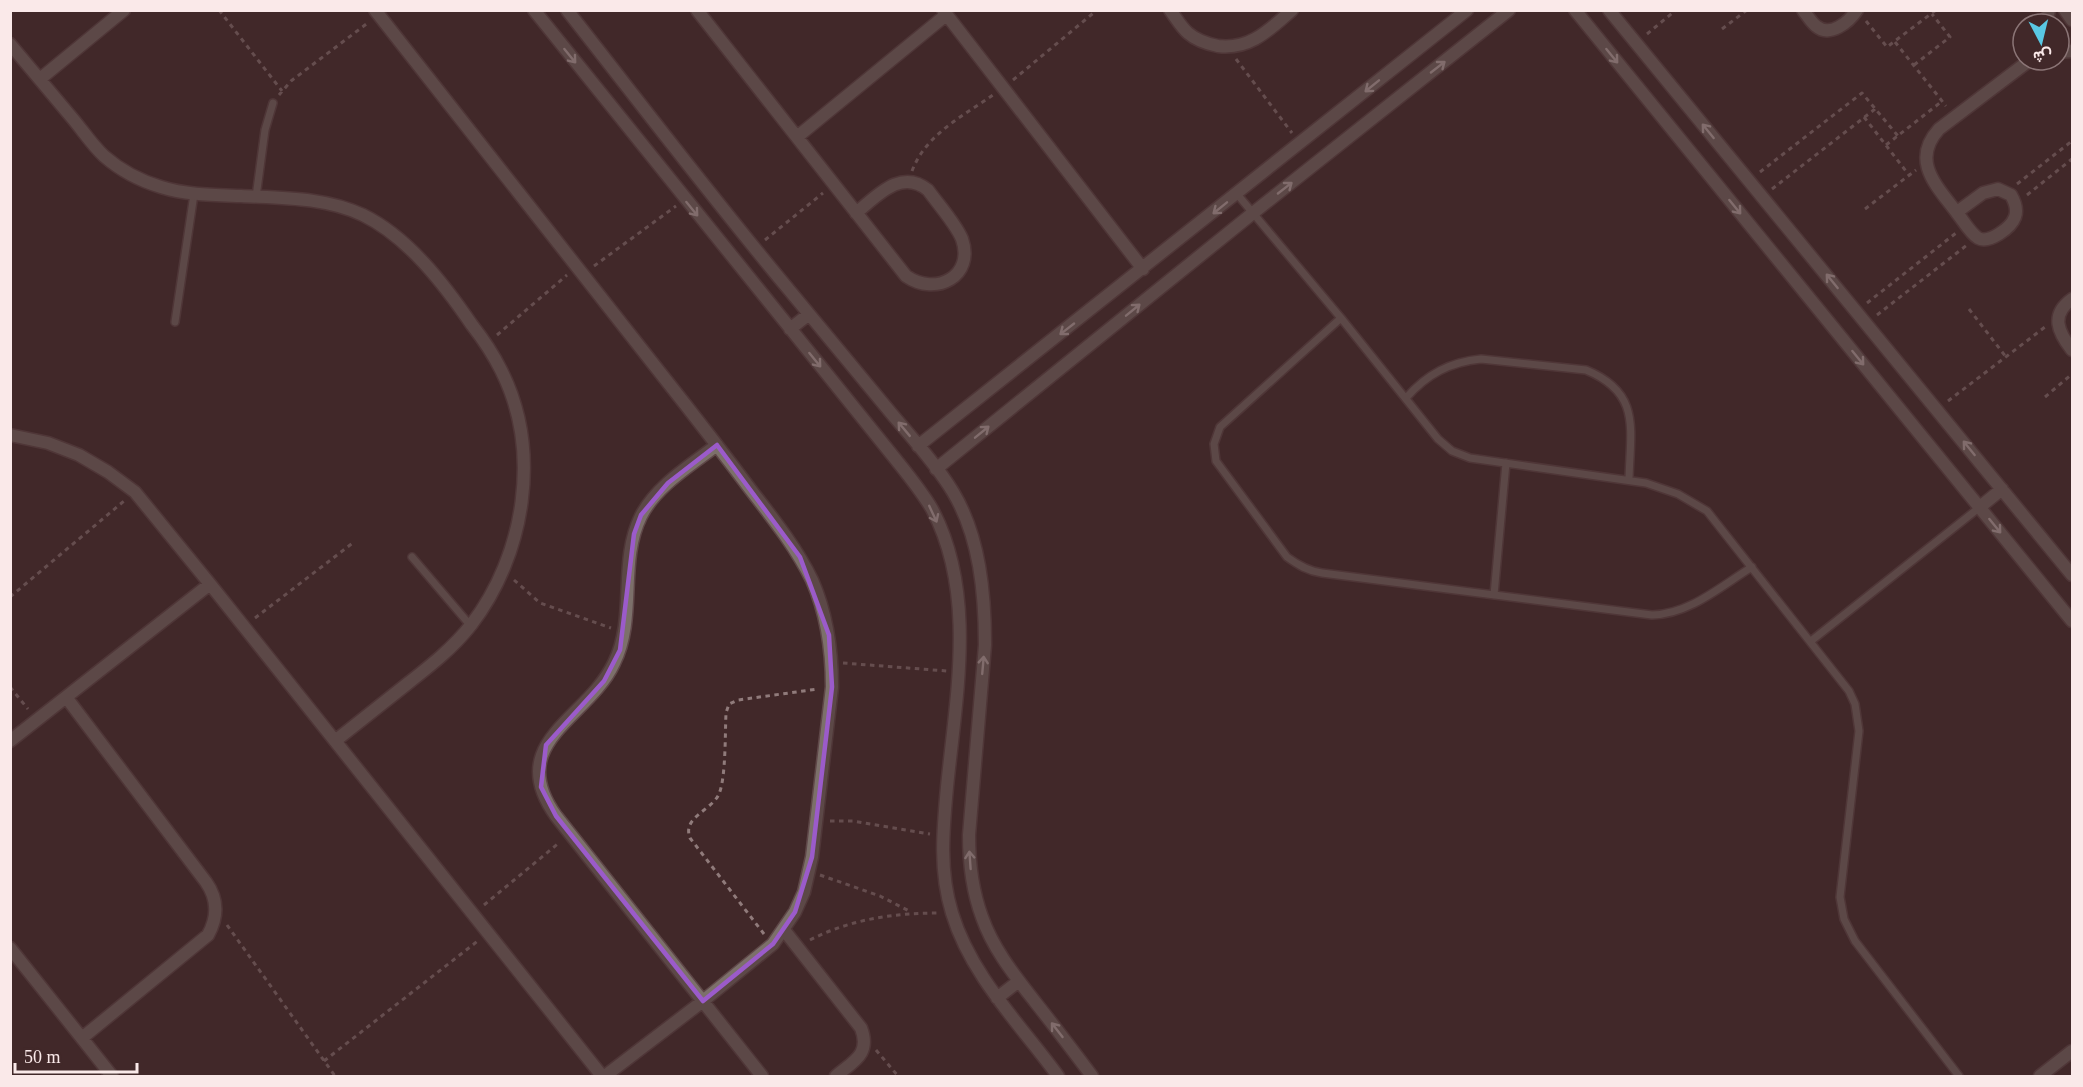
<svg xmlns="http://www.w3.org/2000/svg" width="2083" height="1087" font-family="'Times New Roman',Vazirmatn,serif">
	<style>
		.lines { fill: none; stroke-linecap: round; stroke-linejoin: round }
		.lane-casing { stroke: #5f4748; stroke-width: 10 }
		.street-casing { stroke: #5f4748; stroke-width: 15 }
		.path { stroke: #907b7b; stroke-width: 3; stroke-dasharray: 4.5 4.5; stroke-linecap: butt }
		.lane { stroke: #7c706a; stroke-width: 7 }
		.street { stroke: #7c706a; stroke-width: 12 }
		.oneway { stroke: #cebfbd }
		.marked { fill: none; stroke: #9b5bca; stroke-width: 4.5; stroke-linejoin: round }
	</style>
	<rect width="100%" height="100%" fill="#412829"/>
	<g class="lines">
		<defs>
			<path id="lane" d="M1237 194 1341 318 1438 439 1452 451 1470 458 1646 483 1678 494 1707 511 1849 691 1855 704 1859 731 1840 897 1844 919 1855 941 1959 1076
				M256 197 265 130 273 103
				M1341 318 1220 427 1214 444 1216 461 1287 557C1298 565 1308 571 1322 573L1652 615C1690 614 1721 586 1752 567
				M175 322 194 194
				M1406 398C1427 374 1450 362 1481 359L1586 370C1642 393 1630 430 1629 480
				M412 557 470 625
				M1494 595 1506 463
				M1811 641 1980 507"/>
			<path id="street" d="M375 10C471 132 566 253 662 375 693 414 724 454 754 494 775 521 797 549 812 580 827 614 832 650 832 687L812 857 804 892 795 912 773 944 703 1001 605 1076
				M534 10 897 461C909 476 922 492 932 509 977 594 956 696 947 787 943 830 939 871 952 913 971 976 1020 1024 1058 1076
				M567 10C641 104 713 199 790 291 824 332 857 372 891 413 912 438 936 464 953 492 980 537 985 594 985 645L969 835C969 863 972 890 982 917 993 949 1015 976 1036 1003 1055 1027 1074 1052 1092 1076
				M697 10 906 276C936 297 975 276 962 239 956 224 938 204 928 190 901 168 877 196 856 213
				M943 10 1143 269
				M1170 10C1176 18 1181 27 1188 33 1196 40 1208 44 1218 46 1250 50 1269 30 1292 10
				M1575 10 2072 621
				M1609 10 2072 575
				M1803 10C1807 15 1811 22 1816 26 1830 38 1849 22 1857 10
				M2065 10 2072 20
				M2046 24 2049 10
				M10 44C31 69 52 94 73 119 83 131 93 146 104 156 120 170 141 181 161 187 186 195 214 195 241 196 281 198 325 197 363 215 408 237 444 284 472 325 483 339 493 354 501 370 542 451 525 555 471 625 453 648 430 666 407 684 383 703 359 722 335 741
				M2059 52 2072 51
				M40 79 124 10
				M797 137 946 15
				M1957 212 1983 193 1998 189 2011 195C2015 202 2018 209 2015 217 2011 228 1989 244 1978 238 1970 233 1963 220 1957 213 1937 186 1910 161 1939 129L2030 60
				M2072 299C2050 315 2058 332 2072 350
				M790 329 809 314
				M10 435 48 443 79 455 108 472 135 492 210 584 602 1076
				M717 445C691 465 656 486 641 516 618 562 637 617 614 663 588 719 503 742 556 816L762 1076
				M918 446 1467 10
				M936 469 1253 213 1509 10
				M1980 507 2002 489
				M66 697 206 882C218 899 218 917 208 935L82 1038
				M10 741 210 584
				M784 930 861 1028C871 1054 854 1061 836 1076
				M10 948 112 1076
				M997 998 1019 981
				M2040 1076 2072 1051"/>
		</defs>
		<use href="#lane" class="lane-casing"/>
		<use href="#street" class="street-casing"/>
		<path class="path" d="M219 10 282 91
			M1866 21 1887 47 1936 10
			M1722 29 1747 10
			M1647 34 1676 10
			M1895 42 1946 106
			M1236 59 1292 133
			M1914 65 1950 37 1932 14
			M1013 80 1097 10
			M279 95 291 81 369 22
			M1864 117 1909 175
			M1886 145 1941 102
			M912 171C926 134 963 116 993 95
			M1760 172 1862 93 1898 136
			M2017 184 2072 141
			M1772 189 1875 109
			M2027 195 2072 159
			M1865 209 1916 170
			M765 240 823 193
			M594 266 676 206
			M1867 303 1956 233
			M1969 309 2006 357
			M1877 315 1967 245
			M497 335 567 275
			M2045 397 2072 374
			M1948 401 2045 327
			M514 580 540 603 611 628
			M10 597 124 501
			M255 618 354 542
			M843 663 947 671
			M10 687 28 709
			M830 821H853L930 834
			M820 875 880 896 911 912
			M484 905 560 842
			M227 925 335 1076
			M764 934 690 838C682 817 711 811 719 794 726 777 725 734 726 713L729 704 738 700 818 689
			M810 940C851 919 894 913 940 913
			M876 1050 898 1076
			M324 1061 479 940"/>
		<use href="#lane" class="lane"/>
		<use href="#street" class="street"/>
	</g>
	<defs><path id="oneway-shaft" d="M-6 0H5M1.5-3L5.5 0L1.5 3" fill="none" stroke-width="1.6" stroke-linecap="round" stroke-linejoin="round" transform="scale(1.5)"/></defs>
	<g class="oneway">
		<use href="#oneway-shaft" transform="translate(570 56) rotate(51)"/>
		<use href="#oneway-shaft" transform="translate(1612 56) rotate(51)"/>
		<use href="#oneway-shaft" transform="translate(1438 67) rotate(-38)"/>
		<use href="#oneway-shaft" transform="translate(1372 86) rotate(141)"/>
		<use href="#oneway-shaft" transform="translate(1708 131) rotate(-129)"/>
		<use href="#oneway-shaft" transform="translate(1285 188) rotate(-38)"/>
		<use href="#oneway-shaft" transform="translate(1735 207) rotate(51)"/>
		<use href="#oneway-shaft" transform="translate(1220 208) rotate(141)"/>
		<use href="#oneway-shaft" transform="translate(692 209) rotate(51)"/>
		<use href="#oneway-shaft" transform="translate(1832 281) rotate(-129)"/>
		<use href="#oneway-shaft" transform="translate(1133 310) rotate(-39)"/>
		<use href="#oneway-shaft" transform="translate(1067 329) rotate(142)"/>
		<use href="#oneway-shaft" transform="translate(1858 358) rotate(51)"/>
		<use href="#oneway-shaft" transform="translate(815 360) rotate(51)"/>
		<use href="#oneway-shaft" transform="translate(904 429) rotate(-130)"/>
		<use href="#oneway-shaft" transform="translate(982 432) rotate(-39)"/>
		<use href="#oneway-shaft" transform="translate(1969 448) rotate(-129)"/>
		<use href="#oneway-shaft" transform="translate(933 514) rotate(65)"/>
		<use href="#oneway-shaft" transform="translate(1995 526) rotate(51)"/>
		<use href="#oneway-shaft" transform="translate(983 665) rotate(-85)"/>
		<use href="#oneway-shaft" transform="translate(970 860) rotate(-94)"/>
		<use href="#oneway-shaft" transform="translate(1057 1030) rotate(-128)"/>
	</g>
	<path d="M0 0H2083V1087H0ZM717 445 800 557 829 635 832 687 812 857 795 912 773 944 703 1001 556 816 541 787 546 745 604 681 620 650 634 534 641 515 668 483Z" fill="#412829" fill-opacity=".55" fill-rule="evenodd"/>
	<path class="marked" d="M717 445 800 557 829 635 832 687 812 857 795 912 773 944 703 1001 556 816 541 787 546 745 604 681 620 650 634 534 641 515 668 483Z"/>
	<rect width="2083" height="1087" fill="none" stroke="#fae9e9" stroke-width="24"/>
	<g transform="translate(2041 42) rotate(173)"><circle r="28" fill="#412829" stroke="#8b7576" stroke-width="1.5"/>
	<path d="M0-4.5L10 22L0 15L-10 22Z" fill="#59c8e4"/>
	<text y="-9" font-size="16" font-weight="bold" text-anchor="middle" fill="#fae9e9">ش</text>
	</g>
	<path d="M15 1063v9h122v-9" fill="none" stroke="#fae9e9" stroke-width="3"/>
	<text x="24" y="1063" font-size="18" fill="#fae9e9" stroke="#412829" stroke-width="4.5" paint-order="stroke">50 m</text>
</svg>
